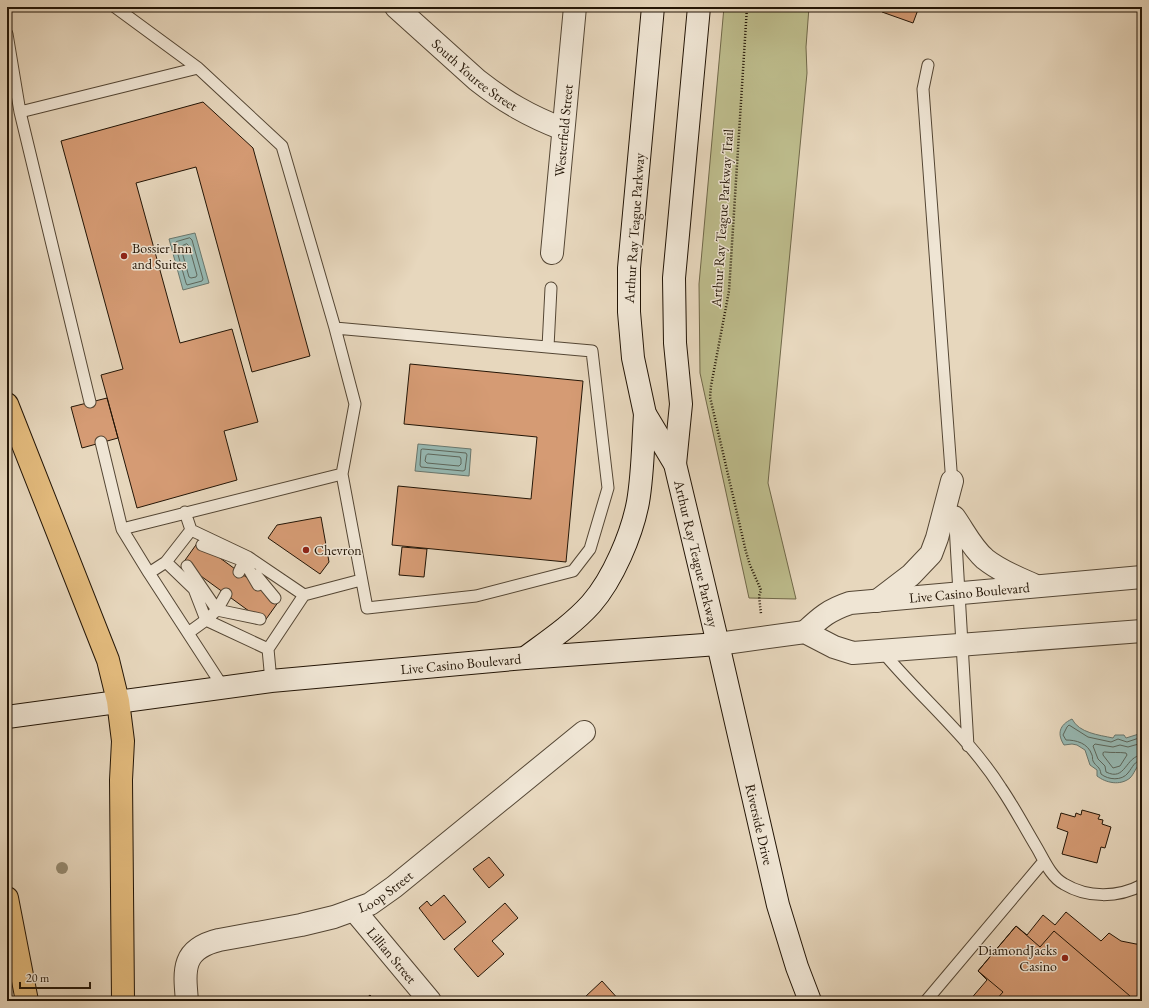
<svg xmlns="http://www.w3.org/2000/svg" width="1149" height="1008" font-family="'EB Garamond',serif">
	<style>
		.green { fill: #bdbc8c; stroke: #706849 }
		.water { fill: #97b9b3; stroke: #69776e }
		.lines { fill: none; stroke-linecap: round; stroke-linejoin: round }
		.shore { stroke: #5d675c; stroke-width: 1 }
		.building { fill: #d59b74; stroke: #231506 }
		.lane-casing { stroke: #544634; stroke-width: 13 }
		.street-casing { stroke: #544634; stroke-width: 24 }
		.secondary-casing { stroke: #231506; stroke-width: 24 }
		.highway-casing { stroke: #231506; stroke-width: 24 }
		.path { stroke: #231506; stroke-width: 2.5; stroke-dasharray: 1 2; stroke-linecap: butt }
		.lane { stroke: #efe5d4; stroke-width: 11 }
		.street { stroke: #efe5d4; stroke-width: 22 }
		.secondary { stroke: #efe5d4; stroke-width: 22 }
		.highway { stroke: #e4bc7e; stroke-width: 22 }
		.tree { fill: #94886e }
		.poi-dot { fill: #8f2418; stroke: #efe5d4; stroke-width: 1.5 }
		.labels { text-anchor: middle; stroke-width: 3; stroke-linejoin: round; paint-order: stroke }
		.street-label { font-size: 14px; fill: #231506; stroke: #efe5d4 }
		.poi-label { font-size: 14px; fill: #231506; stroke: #efe5d4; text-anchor: start }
	</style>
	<rect width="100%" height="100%" fill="#e7d7bd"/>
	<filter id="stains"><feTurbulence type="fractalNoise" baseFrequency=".005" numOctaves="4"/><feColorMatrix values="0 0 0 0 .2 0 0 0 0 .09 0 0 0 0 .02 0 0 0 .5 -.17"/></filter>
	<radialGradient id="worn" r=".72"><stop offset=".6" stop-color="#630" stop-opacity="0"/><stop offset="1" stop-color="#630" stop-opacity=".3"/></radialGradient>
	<path class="green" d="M724 7H809L806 47 807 73 768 483 796 599 749 598 700 373 699 284Z"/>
	<path class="water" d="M195 233 209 283 183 290 169 239Z
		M418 444 471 449 469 476 415 471Z
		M1072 719C1079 733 1099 735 1113 738L1115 735H1124L1126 738 1142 733V763C1135 767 1135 773 1130 778 1120 786 1106 783 1097 776V770L1090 765 1085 750 1077 745 1072 744 1064 745C1057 734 1059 725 1072 719Z"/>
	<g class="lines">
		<path class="shore" d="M190 238 192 240 203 279 202 281 187 285 186 283 175 244 176 242Z
			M187 244 189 246 197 275 196 277 191 278 189 277 181 248 182 246Z
			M423 449 466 453 467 455 465 470 463 471 421 467 420 465 421 450Z
			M428 454 460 457 461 459V464L459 466 427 463 425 461 426 456Z
			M1142 737 1127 742 1118 739 1111 742 1088 737 1069 725 1067 727 1063 735 1066 740C1076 740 1088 743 1092 755 1093 757 1092 759 1093 761 1096 767 1100 766 1101 774 1108 780 1122 781 1128 773 1133 767 1134 761 1142 760
			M1142 743 1128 747 1120 745 1113 747 1095 744 1093 746 1098 759 1105 766 1106 772C1126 782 1125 756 1142 755
			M1105 752C1112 753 1119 752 1126 753L1127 755 1120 766 1113 768 1103 755V753Z"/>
	</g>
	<path class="building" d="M884 7H919L913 23 882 12Z
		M203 102 253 148 310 356 252 372 196 167 136 183 180 343 232 329 258 422 224 431 237 480 137 508 101 375 123 369 61 141Z
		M410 364 583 381 566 562 392 545 398 486 531 499 537 437 404 424Z
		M107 398 118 438 82 448 71 407Z
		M321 517 329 562 320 574 268 538 277 525Z
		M198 542 279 601 264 622 183 563Z
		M402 547 427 549 424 577 399 575Z
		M1082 810 1100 815 1098 819 1103 820 1102 824 1111 827 1105 848 1101 847 1097 863 1062 854 1068 832 1057 828 1061 813 1075 817 1076 813 1081 815Z
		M489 857 504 875 489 888 473 869Z
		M444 895 466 922 444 940 419 908 427 901 431 906Z
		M505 903 518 918 492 941 504 954 478 977 454 949Z
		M1066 912 1101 941 1109 933 1121 941 1136 944H1142V1001H969L987 980 978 971 1016 926 1027 935 1043 915 1055 925Z
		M1016 926 1040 947 1054 931 1130 996 1125 1001H995L1003 992 978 971Z
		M602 981 620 1001H588L585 997Z
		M370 995 375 1001H363Z"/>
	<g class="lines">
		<defs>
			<path id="lane" d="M115 7 198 68
				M7 34 20 112
				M928 65 923 89 952 484
				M335 328 592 351 608 488 590 549 573 571 476 596 367 608 342 474
				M548 347 551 288
				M90 402 20 112 198 68 282 146 335 328 355 404 342 474 122 529 149 573 223 687
				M101 442 122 529
				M185 512 191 530 248 557 304 595 268 649 271 681
				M955 525 968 746
				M202 545 244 561 258 585
				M166 562 191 530
				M187 566 217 610
				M239 572 244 561
				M149 573 166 562 194 589 206 620 217 610 260 619
				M256 575 275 598
				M304 595 361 580
				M217 610 226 594
				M188 633 206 620 268 649
				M882 651C920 697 968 736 1001 788 1014 807 1025 828 1037 848 1044 860 1051 877 1064 884 1087 898 1118 898 1142 885
				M926 1001 1044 861"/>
			<g id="street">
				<path id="s1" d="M396 7 477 80C505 102 529 116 563 129"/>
				<path id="s2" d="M552 253 575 7"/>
				<path d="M954 517C964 531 972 548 985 559 1000 571 1018 578 1034 585"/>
				<path d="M877 601 911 575 931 554 937 538 952 481"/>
				<path id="s3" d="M805 632C821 617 829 610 850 603L1142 577"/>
				<path d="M718 644 805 632 834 647 853 653 1142 631"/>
				<path id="s4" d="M354 910 430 1001"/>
				<path id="s5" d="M187 1001C184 969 182 949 219 940L301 925 334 917 370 904 394 887 584 732"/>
			</g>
			<g id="secondary">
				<path id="s6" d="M653 7 629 268V312L633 358 645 414 675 464 718 644 778 905 797 967 810 1001"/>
				<path d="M675 464 681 404 675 343 674 278 699 7"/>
				<path d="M525 658C548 641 572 625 591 604 613 579 632 534 638 502 643 473 643 443 645 414"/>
				<path id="s7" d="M7 717 271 681 525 658 718 644"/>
			</g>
			<path id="highway" d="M7 404 108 660 118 701 123 741 121 780 123 1001
				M7 898 27 1001"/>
		</defs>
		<use href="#lane" class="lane-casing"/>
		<use href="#street" class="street-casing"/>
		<use href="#secondary" class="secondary-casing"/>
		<use href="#highway" class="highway-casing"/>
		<path class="path" d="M747 7 729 291 711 386 710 397 746 552 750 565 761 590 759 596 761 614"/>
		<use href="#lane" class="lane"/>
		<use href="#street" class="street"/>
		<use href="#secondary" class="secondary"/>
		<use href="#highway" class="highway"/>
	</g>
	<circle class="tree" cx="62" cy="868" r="6"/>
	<g class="poi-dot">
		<circle cx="124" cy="256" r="4"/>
		<circle cx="306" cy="550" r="4"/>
		<circle cx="1065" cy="958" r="4"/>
	</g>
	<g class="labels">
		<g class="street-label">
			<text dy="5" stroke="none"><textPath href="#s1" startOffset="104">South Youree Street</textPath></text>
			<text dy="5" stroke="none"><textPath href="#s2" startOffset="123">Westerfield Street</textPath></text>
			<text transform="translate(722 218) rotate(-86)" y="5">Arthur Ray Teague Parkway Trail</text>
			<text transform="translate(634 228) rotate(-86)" y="5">Arthur Ray Teague Parkway</text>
			<text dy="5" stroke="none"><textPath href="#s6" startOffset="560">Arthur Ray Teague Parkway</textPath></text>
			<text dy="5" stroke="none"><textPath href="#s3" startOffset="174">Live Casino Boulevard</textPath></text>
			<text dy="5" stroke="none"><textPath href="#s7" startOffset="457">Live Casino Boulevard</textPath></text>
			<text dy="5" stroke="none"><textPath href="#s6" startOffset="838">Riverside Drive</textPath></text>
			<text dy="5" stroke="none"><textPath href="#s5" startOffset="254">Loop Street</textPath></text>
			<text dy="5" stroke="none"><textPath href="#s4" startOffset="59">Lillian Street</textPath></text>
		</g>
		<g class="poi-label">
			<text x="132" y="253">Bossier Inn<tspan x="132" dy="16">and Suites</tspan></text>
			<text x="314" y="555">Chevron</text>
			<text x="1057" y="955" text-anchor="end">DiamondJacks<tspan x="1057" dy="16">Casino</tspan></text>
		</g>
	</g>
	<rect width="1149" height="1008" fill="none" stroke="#e7d7bd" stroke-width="24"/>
	<rect x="8" y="8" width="1133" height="992" fill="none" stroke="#231506" stroke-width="2"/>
	<rect x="12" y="12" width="1125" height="984" fill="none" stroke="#231506"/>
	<path d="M20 982v6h70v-6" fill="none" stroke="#231506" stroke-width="2"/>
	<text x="26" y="982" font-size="12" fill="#231506" stroke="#efe5d4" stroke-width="3" paint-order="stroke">20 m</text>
	<rect width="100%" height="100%" filter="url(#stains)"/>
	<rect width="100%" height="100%" fill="url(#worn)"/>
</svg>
